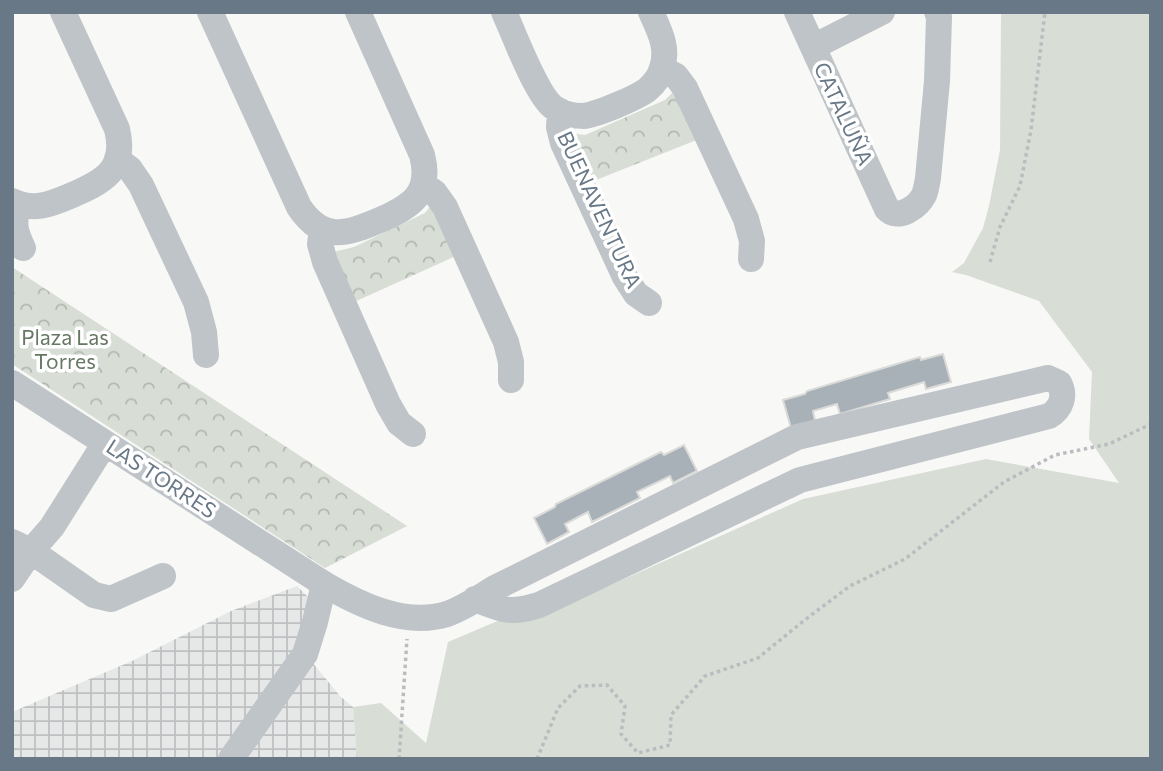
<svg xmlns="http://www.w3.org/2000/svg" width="1163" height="771" font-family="Commissioner,sans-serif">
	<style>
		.industrial { fill: url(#industrial-grid) }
		.green { fill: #d8ddd5 }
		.park { fill: url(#park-crowns) }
		.building { fill: #a8b1b7; stroke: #dadad8; stroke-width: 2 }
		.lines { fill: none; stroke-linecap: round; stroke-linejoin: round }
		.path { stroke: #babdc0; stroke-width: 3.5; stroke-dasharray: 3.5 3.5; stroke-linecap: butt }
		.minor { stroke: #bfc4c8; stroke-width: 26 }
		.labels { text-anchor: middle; stroke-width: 7; stroke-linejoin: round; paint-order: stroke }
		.street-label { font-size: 21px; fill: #687886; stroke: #fff }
		.park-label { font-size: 21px; fill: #667863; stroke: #fff }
	</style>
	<defs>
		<pattern id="industrial-grid" width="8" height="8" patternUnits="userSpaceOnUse" patternTransform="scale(1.75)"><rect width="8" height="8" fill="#e6e7e7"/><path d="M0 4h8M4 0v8" fill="none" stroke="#bec0c1"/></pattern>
		<pattern id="park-crowns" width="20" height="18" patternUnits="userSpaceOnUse" patternTransform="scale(1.75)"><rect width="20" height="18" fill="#d8ddd5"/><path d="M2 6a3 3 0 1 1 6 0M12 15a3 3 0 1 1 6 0" fill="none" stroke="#b3b8b2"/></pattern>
	</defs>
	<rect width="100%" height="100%" fill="#f8f8f6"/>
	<path class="industrial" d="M297 586 325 614 307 656 340 696 353 707 357 759H12V712L132 661 231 611Z"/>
	<path class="green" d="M1001 12H1151V759H357L353 707 381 703 426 743 448 642 500 620 548 613 803 499 986 459 1119 483 1089 439 1092 372 1039 301 966 275 952 272 964 263 983 228 989 206 1000 150Z"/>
	<path class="park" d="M675 90 699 139 591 182 570 133 585 135 665 100Z
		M432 204 458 255 352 303 329 253 354 247 425 213Z
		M12 267 407 526 325 568 12 364Z"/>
	<path class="building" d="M943 354 951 382 926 389 924 382 888 393 890 399 840 414 837 404 813 411 815 421 791 428 783 400 805 394 807 391 920 357 921 360Z
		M684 445 697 471 673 483 670 476 637 492 640 498 592 522 588 512 565 524 569 532 547 544 534 518 555 507 556 504 661 452 664 455Z"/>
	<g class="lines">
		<path class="path" d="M990 262 1000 227 1020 186 1031 130 1045 12
			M399 759 407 639
			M537 759 558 708 580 686 607 685 625 706 621 734 638 753 670 745 671 715 705 676 758 658 806 619 850 586 905 559 1004 482 1055 455 1109 444 1151 424"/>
		<path class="minor" d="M210 12 299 207C323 243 347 234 380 220 412 206 432 193 422 155L358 12
			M504 12C514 34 536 94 553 107 561 113 573 116 583 116 596 115 636 98 647 90 654 84 660 76 662 68 669 48 659 30 651 12
			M797 12 887 209C898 221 918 207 924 195 926 190 927 184 928 178L937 81 939 17 937 12
			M813 47 882 12
			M662 69 676 76 685 88 746 219 752 241 751 259
			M560 111 559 127 563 143 625 277 636 294 649 303
			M117 159 130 169 141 185 196 302 204 332 206 355
			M423 184 435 193 445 207 506 342 511 362V380
			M12 201C33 211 49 205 70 196 103 182 127 170 117 129L63 12
			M20 205C12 221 15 232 23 248
			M322 229 320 244 325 262 388 404 399 423 413 434
			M12 383 324 584C360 605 405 627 447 614 464 608 480 597 495 588L797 437 1048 378 1059 383C1066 396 1061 409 1049 416L800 480 539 605C511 614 502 610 475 599
			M12 542 31 551 94 595 111 599 163 576
			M12 579 31 551 52 527 105 443
			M231 759 305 654 315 622 324 584"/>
	</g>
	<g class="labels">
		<g class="street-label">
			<text transform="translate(843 114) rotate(65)" y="7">CATALUÑA</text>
			<text transform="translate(599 210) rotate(65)" y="7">BUENAVENTURA</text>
			<text transform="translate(161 479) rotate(33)" y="7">LAS TORRES</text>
		</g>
		<g class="park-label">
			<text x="65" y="345">Plaza Las<tspan x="65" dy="24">Torres</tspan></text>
		</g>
	</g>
	<rect width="1163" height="771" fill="none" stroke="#687886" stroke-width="28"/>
</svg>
